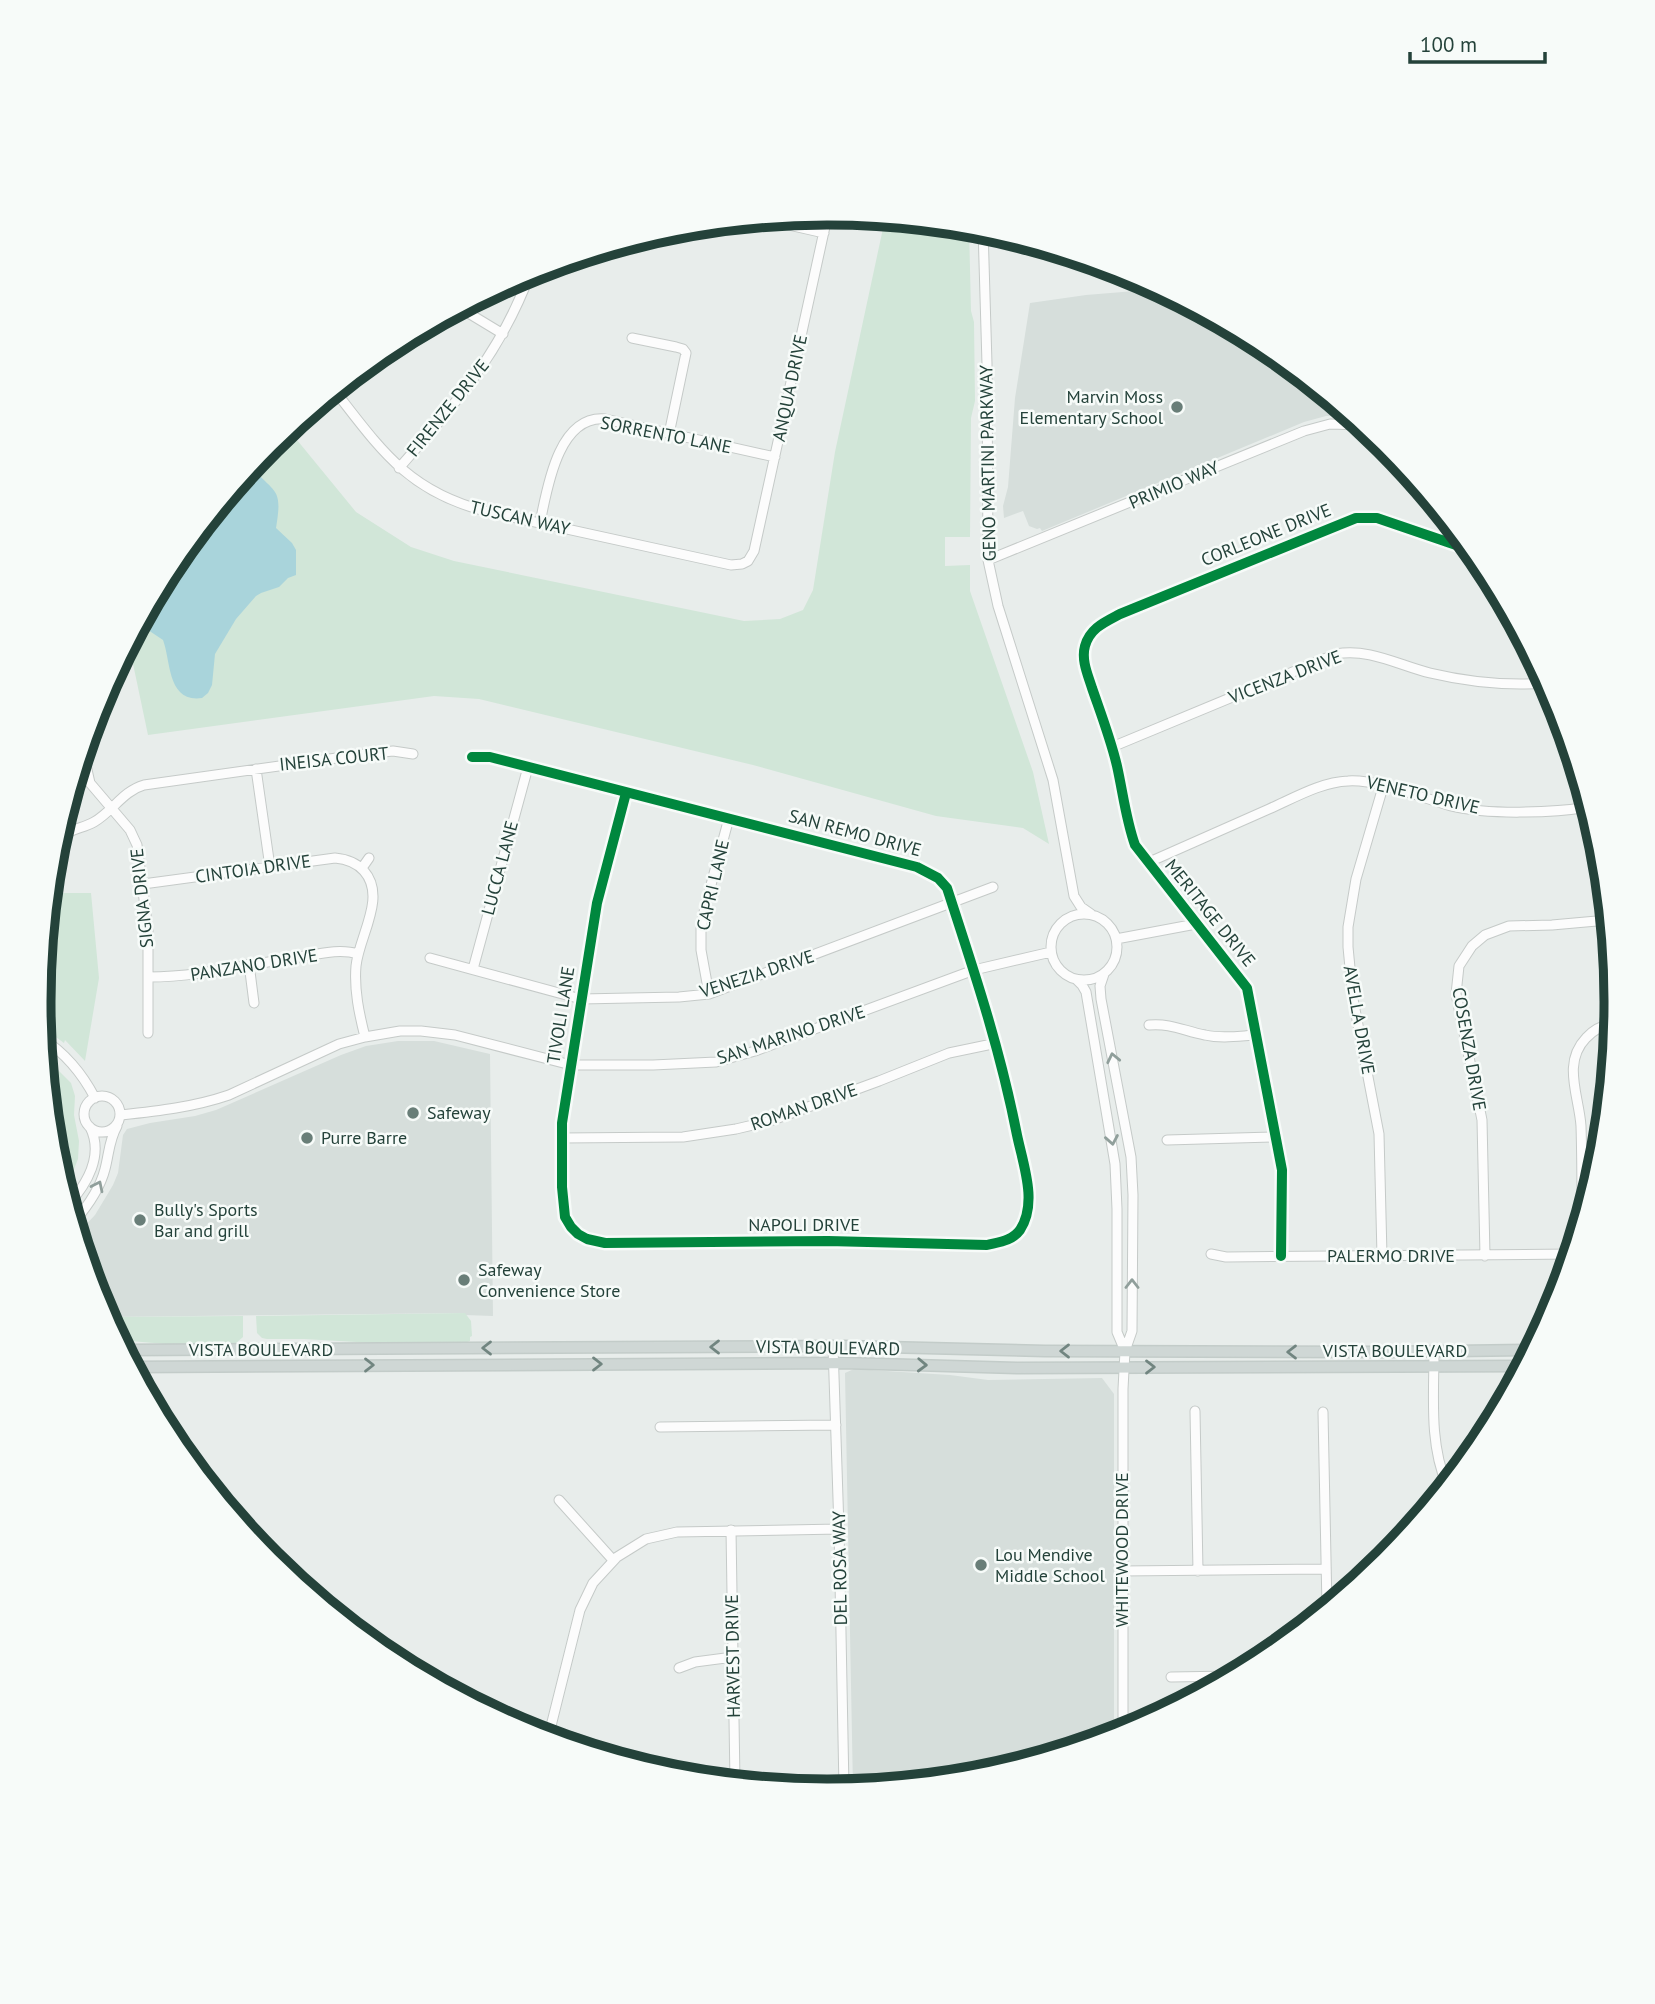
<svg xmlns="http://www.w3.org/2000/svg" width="1655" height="2004" font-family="'PT Sans',sans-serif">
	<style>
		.built { fill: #d6dedb }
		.green { fill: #d1e6d8 }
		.water { fill: #a9d4db }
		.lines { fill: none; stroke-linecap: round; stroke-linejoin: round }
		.minor-casing { stroke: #c5cac8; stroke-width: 11 }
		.major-casing { stroke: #c3ccc9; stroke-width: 13 }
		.minor { stroke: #fcfcfc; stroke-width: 9 }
		.major { stroke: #cfd7d5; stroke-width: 10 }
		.cycleway-casing { stroke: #f7fbf9; stroke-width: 15 }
		.cycleway { stroke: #00873e; stroke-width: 10 }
		.oneway { stroke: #909f9b }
		.oneway2 { stroke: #718580 }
		.poi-dot { fill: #697e78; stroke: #f7fbf9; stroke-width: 2.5 }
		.labels { text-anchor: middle; stroke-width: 5; stroke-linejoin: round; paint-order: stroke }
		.street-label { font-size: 18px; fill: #24423a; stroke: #f7fbf9 }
		.poi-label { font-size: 18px; fill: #24423a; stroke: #f7fbf9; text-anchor: start }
		.rim { fill: none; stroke: #24423a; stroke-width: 9 }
	</style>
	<rect width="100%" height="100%" fill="#e8edeb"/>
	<path class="built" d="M1159 289 1266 346 1351 416H1326L1304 422 1042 531 1040 528 1037 529 1029 526 1023 511 1004 518 1003 506 1008 487 1015 398 1030 303 1086 295Z
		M398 1041H434L490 1054 493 1316 465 1315V1313L106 1317 98 1304 77 1234 95 1215 113 1185 118 1173 123 1135 127 1129 150 1123 195 1116 216 1110 341 1055 366 1046Z
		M854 1369 950 1375 988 1380 1102 1378 1114 1394V1736L981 1776 853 1788 845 1373Z"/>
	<path class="green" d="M885 219 969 227 971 311 974 322 975 401 971 418 970 537H945V566L970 565V591L1033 772 1049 844 1023 828 936 816 753 765 479 699 434 696 148 735 132 659 127 648 172 563 270 444 288 429 356 512 411 547 454 561 744 621 780 619 803 610 813 590 835 452Z
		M53 856 57 893H91L99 978 85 1061 65 1040 64 1043 41 1026 39 1002Z
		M44 1056 71 1083 75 1096 74 1115 79 1141 78 1159 70 1179 63 1187 54 1156Z
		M465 1313 471 1321 472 1336 470 1337V1341L465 1343H374L304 1339H267L262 1338 257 1333 256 1316Z
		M243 1316V1337L236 1343 166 1344 118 1340 106 1317Z"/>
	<path class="water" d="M251 466C275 495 283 486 276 528L292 543 296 550V575L288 578 279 587 261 593 256 596 236 619 215 654 212 685 208 693 202 698C167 703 171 661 163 640L139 624 172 563Z"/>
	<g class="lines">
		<defs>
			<path id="minor" d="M763 219 824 233
				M983 228 987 364 988 560 998 606 1053 780 1074 896 1081 907 1091 914
				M460 308 503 334
				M632 338 676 347 683 349 686 353 669 434
				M335 391C381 450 408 491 485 511L731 565 742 564 748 561
				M399 468C456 403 501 353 531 271
				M540 523C547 489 558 415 605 419L775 457
				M988 560 1304 431 1330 424 1362 425
				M748 561 754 551 828 213
				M1112 747 1336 654C1369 648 1398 665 1430 673 1468 682 1508 686 1547 683
				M83 752 90 783 130 830 137 845 148 930V1033
				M472 757H490L917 867 938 878 947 888C974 971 1000 1048 1017 1135 1023 1164 1038 1203 1020 1230 1012 1241 999 1242 987 1245L828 1241 605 1243 587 1239 578 1234 571 1227 565 1217 562 1187V1123L597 903 626 793
				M256 769 270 867
				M59 839C70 828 82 829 94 822 113 811 123 791 144 785L365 754 393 751 413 754
				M1147 863C1188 845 1228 827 1269 809 1294 798 1321 782 1348 781 1376 779 1423 798 1451 806 1488 815 1551 813 1589 807
				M362 868 369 858
				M143 884 335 858C346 859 356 862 364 871 387 897 359 936 356 966 354 990 359 1013 365 1037
				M1051 947a33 33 0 1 1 66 0a33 33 0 1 1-66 0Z
				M1116 939 1196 924
				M430 958 581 999 679 997 709 994 993 887
				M249 964 254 1003
				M473 969 528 767
				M1104 974 1100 986 1101 999 1131 1157 1133 1195 1132 1331 1125 1351 1123 1389V1733
				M148 977C199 977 249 964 299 957 318 954 340 948 358 954
				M1076 979 1082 985 1086 992 1115 1164 1117 1209V1332L1125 1351
				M709 994 701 950V929L705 907 729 818
				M1149 1025C1171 1023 1184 1031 1205 1035 1222 1039 1239 1036 1256 1035
				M42 1038C65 1053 82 1073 95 1098
				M84 1114a18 18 0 1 1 36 0a18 18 0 1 1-36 0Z
				M121 1115C158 1111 194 1107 229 1095L339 1044 365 1037 400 1031H421L455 1035 571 1065H653L716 1062 755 1051 974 970 1051 952
				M562 1138 683 1137 736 1129 770 1121 879 1081 949 1053 997 1043
				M1167 1140 1276 1137
				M68 1205C87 1184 104 1155 90 1127
				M1582 1219C1582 1188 1582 1157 1581 1126 1579 1096 1562 1063 1586 1038 1594 1029 1604 1025 1614 1023
				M74 1222C87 1207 100 1189 105 1169 109 1154 109 1140 117 1126
				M1211 1254 1226 1257 1572 1254
				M1281 1256 1282 1170 1247 988 1135 845C1126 820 1123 793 1117 766 1111 740 1101 714 1092 688 1088 675 1081 660 1085 646 1090 628 1105 622 1120 614L1356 518H1377L1456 545 1471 549
				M1382 1256 1379 1134 1353 999 1348 947V927L1356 879 1383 787
				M1485 1256 1482 1120 1456 994 1459 966 1472 946 1485 935 1509 926 1552 925 1608 920
				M833 1346 839 1529 844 1789
				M1434 1351C1434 1395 1429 1444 1447 1485
				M1195 1411 1198 1571
				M1323 1412 1327 1608
				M660 1427 836 1425
				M559 1500 613 1560
				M731 1530 735 1782
				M1122 1571 1326 1569
				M679 1668 695 1662 733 1657
				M1171 1677 1232 1676
				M548 1738 580 1610 593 1583 617 1557 646 1539 677 1532 839 1529
				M808 1789H844"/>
			<path id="major" d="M123 1350 843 1346 1045 1351 1384 1352 1532 1350
				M132 1367 844 1363 1017 1368 1523 1366"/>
		</defs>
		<use href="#minor" class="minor-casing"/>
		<use href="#major" class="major-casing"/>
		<use href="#minor" class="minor"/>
		<use href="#major" class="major"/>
		<defs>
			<path id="cycleway" d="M472 757H490L917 867 938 878 947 888C974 971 1000 1048 1017 1135 1023 1164 1038 1203 1020 1230 1012 1241 999 1242 987 1245L828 1241 605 1243 587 1239 578 1234 571 1227 565 1217 562 1187V1123L597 903 626 793
				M1281 1256 1282 1170 1247 988 1135 845C1126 820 1123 793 1117 766 1111 740 1101 714 1092 688 1088 675 1081 660 1085 646 1090 628 1105 622 1120 614L1356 518H1377L1456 545 1471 549"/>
		</defs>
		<use href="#cycleway" class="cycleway-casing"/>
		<use href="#cycleway" class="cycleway"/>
	</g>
	<defs><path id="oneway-chevron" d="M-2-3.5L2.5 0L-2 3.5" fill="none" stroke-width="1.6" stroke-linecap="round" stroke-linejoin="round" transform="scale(1.75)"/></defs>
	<g class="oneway">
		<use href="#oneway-chevron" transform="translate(1113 1058) rotate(-102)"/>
		<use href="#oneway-chevron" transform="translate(1112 1140) rotate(80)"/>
		<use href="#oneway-chevron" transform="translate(98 1186) rotate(-64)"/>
		<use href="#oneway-chevron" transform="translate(1132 1284) rotate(-90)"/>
	</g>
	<g class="oneway2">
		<use href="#oneway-chevron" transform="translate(715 1347) rotate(180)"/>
		<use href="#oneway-chevron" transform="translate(487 1348) rotate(180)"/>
		<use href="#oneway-chevron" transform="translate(1065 1351) rotate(-180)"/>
		<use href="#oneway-chevron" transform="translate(1292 1352) rotate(-180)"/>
		<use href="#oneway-chevron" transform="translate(597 1364)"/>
		<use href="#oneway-chevron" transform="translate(369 1365)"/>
		<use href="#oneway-chevron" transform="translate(922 1365) rotate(2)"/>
		<use href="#oneway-chevron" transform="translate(1150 1367)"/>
	</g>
	<g class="poi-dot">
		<circle cx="1177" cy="407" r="7"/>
		<circle cx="413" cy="1113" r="7"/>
		<circle cx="307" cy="1138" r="7"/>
		<circle cx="140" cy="1220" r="7"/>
		<circle cx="464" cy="1280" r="7"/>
		<circle cx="981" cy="1565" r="7"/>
	</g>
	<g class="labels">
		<g class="street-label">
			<text transform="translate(790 388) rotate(-78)" y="6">ANQUA DRIVE</text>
			<text transform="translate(448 408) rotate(-51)" y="6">FIRENZE DRIVE</text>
			<text transform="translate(666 435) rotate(11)" y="6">SORRENTO LANE</text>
			<text transform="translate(988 463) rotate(-91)" y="6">GENO MARTINI PARKWAY</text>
			<text transform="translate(1174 485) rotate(-23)" y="6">PRIMIO WAY</text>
			<text transform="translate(520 518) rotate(13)" y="6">TUSCAN WAY</text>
			<text transform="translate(1266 535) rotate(-22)" y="6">CORLEONE DRIVE</text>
			<text transform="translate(1285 677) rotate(-21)" y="6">VICENZA DRIVE</text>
			<text transform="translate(334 759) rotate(-6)" y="6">INEISA COURT</text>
			<text transform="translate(1423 795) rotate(13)" y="6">VENETO DRIVE</text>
			<text transform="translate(855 833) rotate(15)" y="6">SAN REMO DRIVE</text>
			<text transform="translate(500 868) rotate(-75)" y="6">LUCCA LANE</text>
			<text transform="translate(253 869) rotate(-8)" y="6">CINTOIA DRIVE</text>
			<text transform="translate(713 885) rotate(-77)" y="6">CAPRI LANE</text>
			<text transform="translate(142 898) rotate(-96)" y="6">SIGNA DRIVE</text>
			<text transform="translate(1210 913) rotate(51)" y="6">MERITAGE DRIVE</text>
			<text transform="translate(254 965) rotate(-9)" y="6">PANZANO DRIVE</text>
			<text transform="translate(757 974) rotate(-18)" y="6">VENEZIA DRIVE</text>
			<text transform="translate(561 1015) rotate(-81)" y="6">TIVOLI LANE</text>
			<text transform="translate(1359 1020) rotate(80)" y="6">AVELLA DRIVE</text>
			<text transform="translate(791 1035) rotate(-18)" y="6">SAN MARINO DRIVE</text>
			<text transform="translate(1469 1049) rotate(80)" y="6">COSENZA DRIVE</text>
			<text transform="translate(804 1107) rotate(-19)" y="6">ROMAN DRIVE</text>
			<text x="804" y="1231">NAPOLI DRIVE</text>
			<text x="1391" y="1262">PALERMO DRIVE</text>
			<text transform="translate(828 1348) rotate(1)" y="6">VISTA BOULEVARD</text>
			<text x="261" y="1356">VISTA BOULEVARD</text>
			<text x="1395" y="1357">VISTA BOULEVARD</text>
			<text transform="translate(1122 1550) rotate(-90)" y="6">WHITEWOOD DRIVE</text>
			<text transform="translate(840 1568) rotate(-91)" y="6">DEL ROSA WAY</text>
			<text transform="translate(733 1656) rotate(-91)" y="6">HARVEST DRIVE</text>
		</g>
		<g class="poi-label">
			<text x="1163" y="403" text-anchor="end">Marvin Moss<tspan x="1163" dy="21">Elementary School</tspan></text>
			<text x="427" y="1119">Safeway</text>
			<text x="321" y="1144">Purre Barre</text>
			<text x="154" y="1216">Bully's Sports<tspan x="154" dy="21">Bar and grill</tspan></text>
			<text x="478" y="1276">Safeway<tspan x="478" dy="21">Convenience Store</tspan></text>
			<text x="995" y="1561">Lou Mendive<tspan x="995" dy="21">Middle School</tspan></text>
		</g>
	</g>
	<path d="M0 0H1655V2004H0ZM827 225H828A776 776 0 0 1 1604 1001V1003A776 776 0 0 1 828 1779H827A776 776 0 0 1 51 1003V1001A776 776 0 0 1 827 225Z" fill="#f7fbf9" fill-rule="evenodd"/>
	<path class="rim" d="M827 225H828A776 776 0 0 1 1604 1001V1003A776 776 0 0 1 828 1779H827A776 776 0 0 1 51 1003V1001A776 776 0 0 1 827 225Z"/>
	<path d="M1410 52v10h135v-10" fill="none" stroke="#24423a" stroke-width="3.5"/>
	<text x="1420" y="52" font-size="21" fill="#24423a" stroke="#f7fbf9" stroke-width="5" paint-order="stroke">100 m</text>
</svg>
